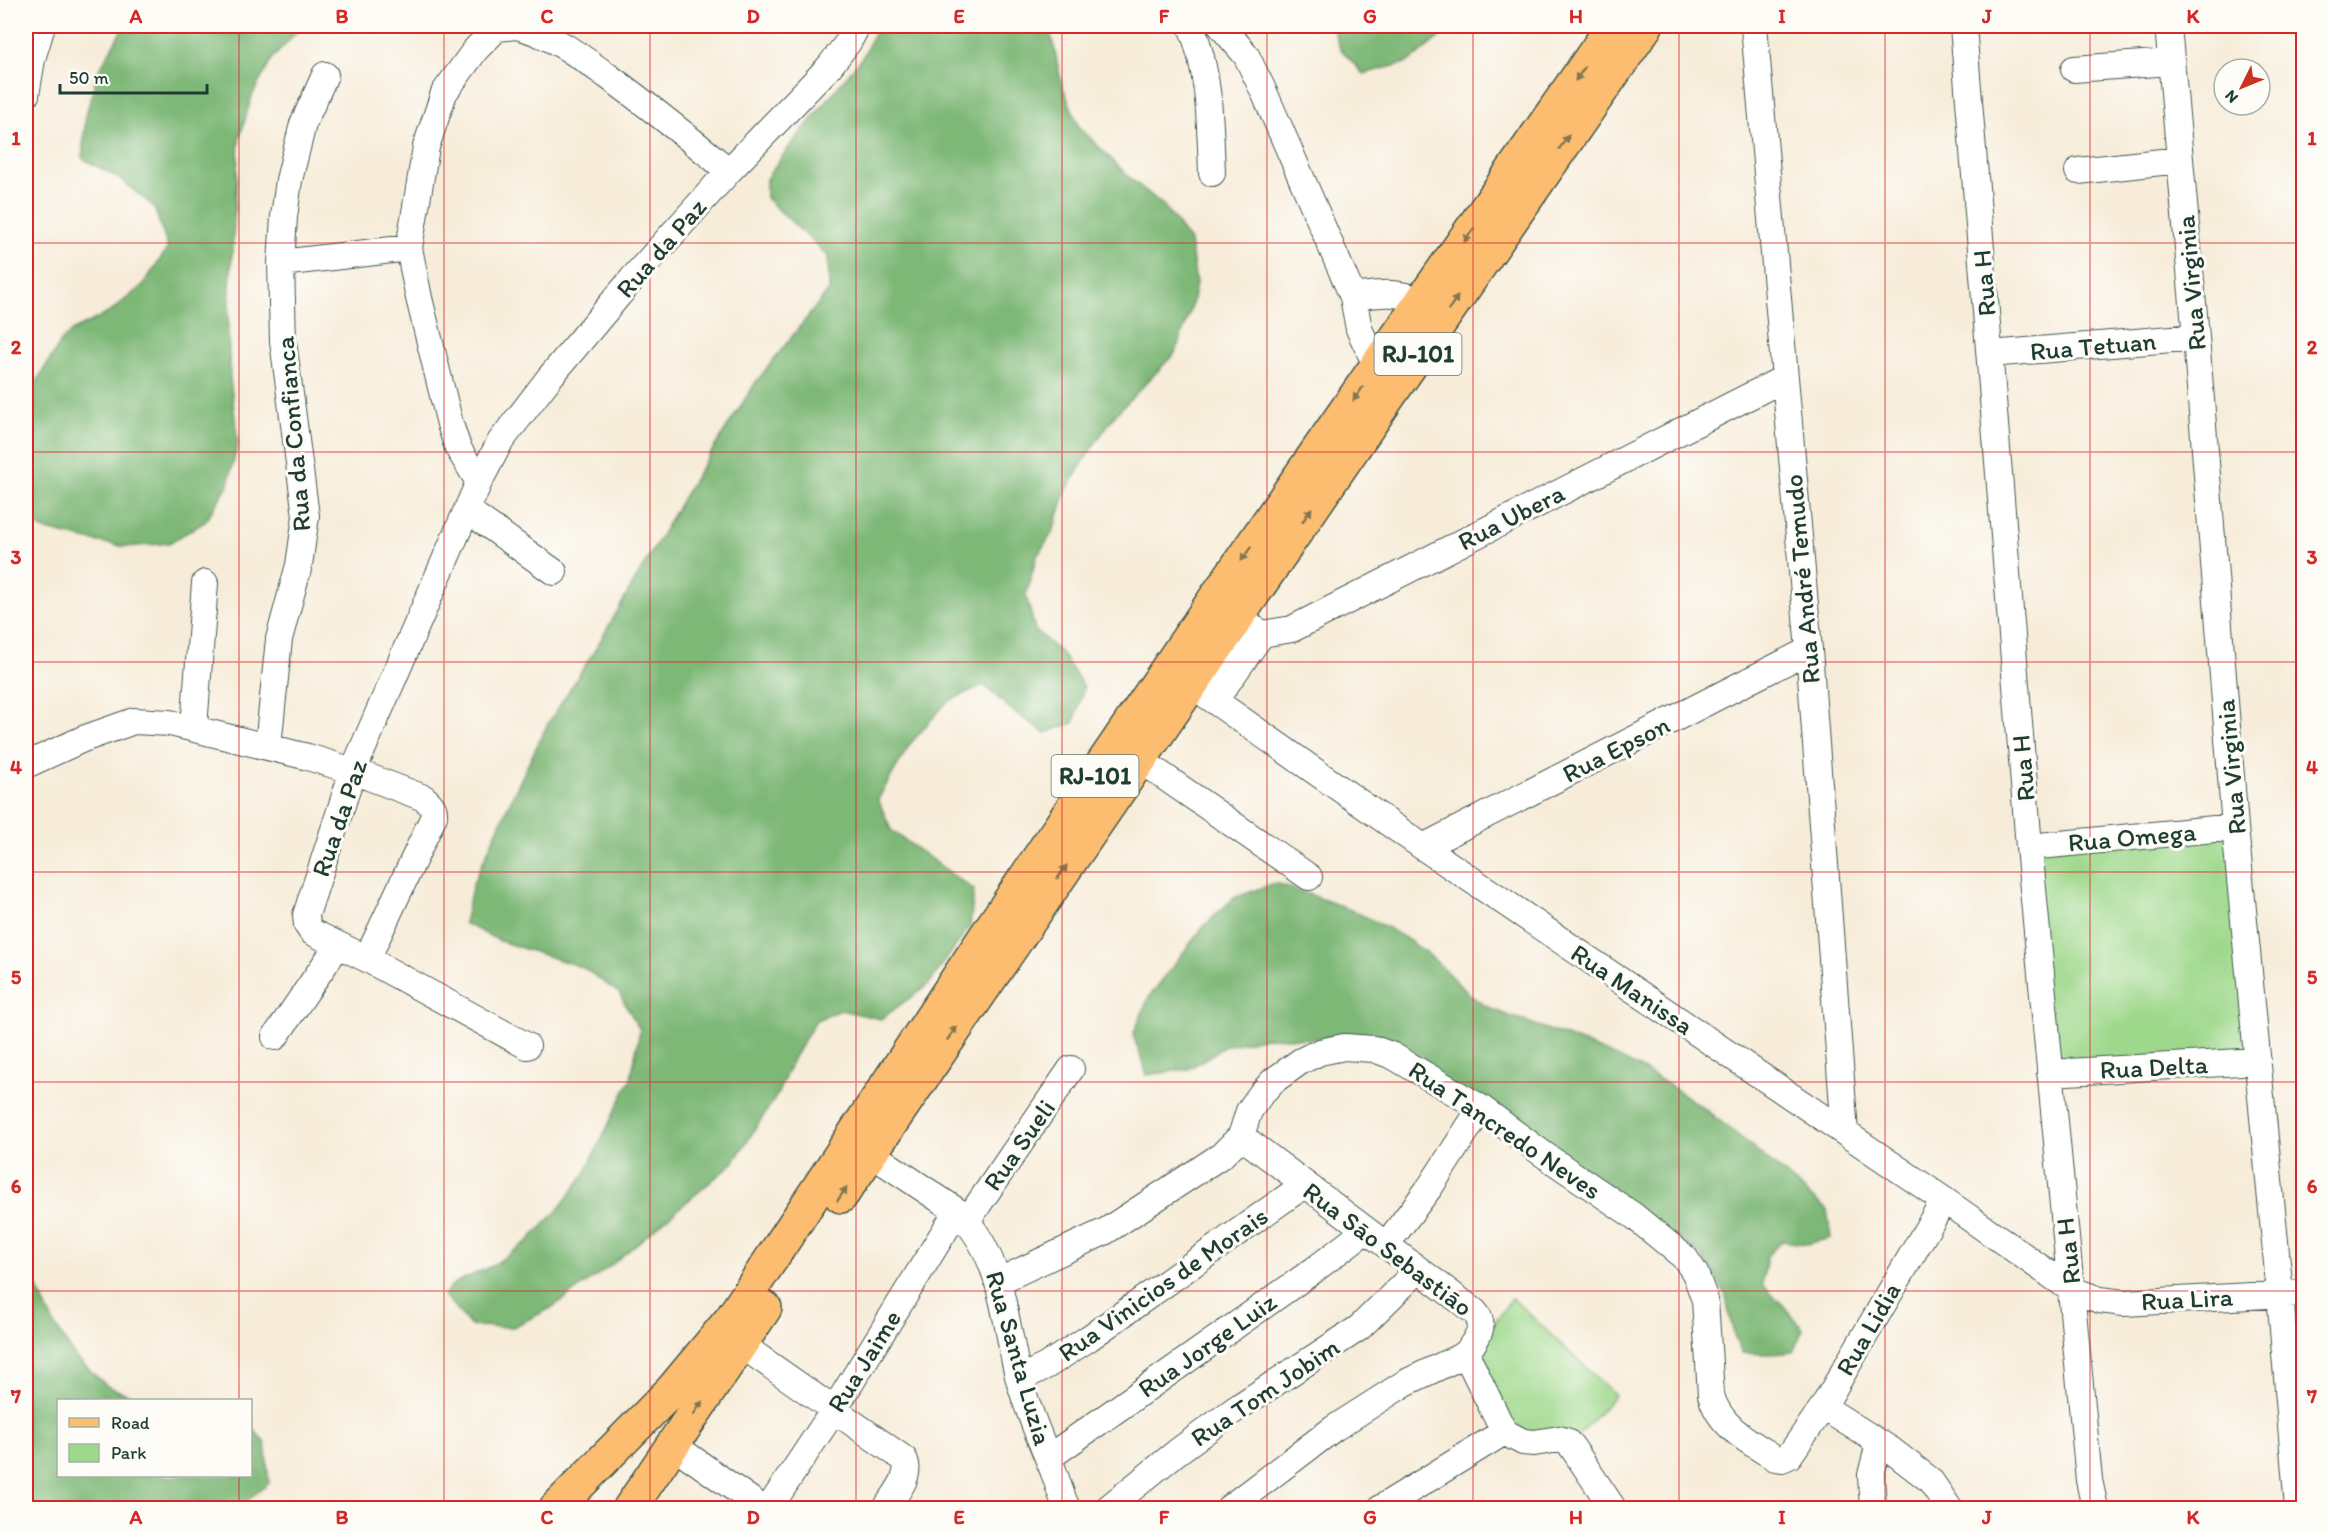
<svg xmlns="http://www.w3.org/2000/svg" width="2329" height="1534" font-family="Itim,sans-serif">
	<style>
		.green { fill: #9ed88b; stroke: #5e8a60; stroke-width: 1.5 }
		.forest { fill: #7eb877; stroke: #4e7a56; stroke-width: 1.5 }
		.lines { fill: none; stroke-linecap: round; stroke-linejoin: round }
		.minor-casing { stroke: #3f574d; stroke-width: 28 }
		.major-casing { stroke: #3f574d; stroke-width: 36 }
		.minor { stroke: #fff; stroke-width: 26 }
		.major { stroke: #fcbd6f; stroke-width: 33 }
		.oneway { fill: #82774f }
		.grid { fill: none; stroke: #d62828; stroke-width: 1.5; stroke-opacity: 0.55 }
		.labels { text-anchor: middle; stroke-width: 6; stroke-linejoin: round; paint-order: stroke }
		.shield { fill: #fdfcf7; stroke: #62766e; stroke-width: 1.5 }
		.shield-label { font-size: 24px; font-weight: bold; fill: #1f3d34 }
		.street-label { font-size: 26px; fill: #1f3d34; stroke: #fdfcf7 }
		.neatline { fill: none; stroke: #d62828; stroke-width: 2 }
		.grid-label { font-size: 20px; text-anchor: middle; font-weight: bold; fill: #d62828 }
	</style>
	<rect width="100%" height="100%" fill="#fdfcf7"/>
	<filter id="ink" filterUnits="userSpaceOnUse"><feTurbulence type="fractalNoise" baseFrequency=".0167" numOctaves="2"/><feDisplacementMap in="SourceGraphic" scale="12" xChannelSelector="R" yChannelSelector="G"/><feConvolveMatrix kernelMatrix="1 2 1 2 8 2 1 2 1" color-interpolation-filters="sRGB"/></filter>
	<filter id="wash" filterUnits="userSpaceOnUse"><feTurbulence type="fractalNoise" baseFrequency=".008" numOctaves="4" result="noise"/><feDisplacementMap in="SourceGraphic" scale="24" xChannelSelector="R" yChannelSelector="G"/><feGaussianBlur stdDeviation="1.35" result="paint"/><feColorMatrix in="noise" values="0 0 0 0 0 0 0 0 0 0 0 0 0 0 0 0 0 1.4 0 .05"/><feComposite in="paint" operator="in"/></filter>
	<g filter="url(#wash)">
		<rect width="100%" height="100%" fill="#f7ecd9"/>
		<path class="green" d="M2235 827 2258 1061 2050 1073 2029 847Z
			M1512 1298 1615 1395 1575 1440 1516 1430 1477 1359C1483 1336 1498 1317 1512 1298Z"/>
		<path class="forest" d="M124 26H302L272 59 252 96 239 140 228 322 230 378 238 442 228 485 205 522 169 543 126 547 84 539 42 529 26 516V405L39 377 62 340 72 331 110 312 143 285 168 248 154 207 120 179 82 158 86 115 98 72Z
			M878 26H1047L1053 42 1062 85 1079 127 1129 177 1164 206 1190 241 1196 283 1191 309 1175 353 1115 415 1091 449 1066 491 1053 532 1037 556 1026 595 1035 630 1062 654 1084 687 1074 723 1045 733 1014 712 983 685 947 702 910 744 878 799 891 830 974 890 970 926 929 984 881 1019 841 1010 816 1020 794 1057 777 1095 733 1163 609 1267 551 1308 513 1327 471 1326 444 1295 454 1283 492 1266 528 1241 557 1211 583 1177 631 1078 640 1030 619 993 582 967 500 941 464 923 473 884 509 804 547 725 595 650 688 489 756 382 829 290 828 256 766 198V179L789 147 863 56Z
			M1332 26H1453L1409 62 1363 74 1340 48Z
			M1275 883C1328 900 1386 920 1430 956 1447 970 1461 990 1480 1002 1494 1012 1514 1017 1530 1023 1567 1037 1604 1049 1639 1068 1705 1102 1770 1162 1827 1210L1831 1238 1807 1244 1782 1241 1767 1256 1762 1285 1783 1305 1803 1329 1793 1352 1772 1354 1742 1353 1734 1335 1725 1293 1703 1258 1675 1235 1351 1035 1312 1039 1267 1037 1225 1046 1189 1069 1147 1075 1133 1035 1149 997 1203 927 1234 898Z
			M26 1273 36 1285 53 1322 75 1357 107 1386 142 1400H58V1476H250L251 1427 265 1442 269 1483 238 1508H26Z"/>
	</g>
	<g filter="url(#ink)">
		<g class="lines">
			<defs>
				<path id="minor" d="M517 26C551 34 581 57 609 77 651 107 690 139 729 171
					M1191 26C1210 72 1210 124 1212 173
					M1221 26 1246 55 1264 92 1353 297 1359 329 1377 367
					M1754 26 1809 650 1845 1133
					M1963 26 2029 847 2089 1480 2095 1508
					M2168 26 2196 337 2235 827 2280 1294 2298 1508
					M2074 69 2171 62
					M26 95 32 59 42 26
					M2078 171 2180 160
					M281 263 409 248
					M1353 297C1382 293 1394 291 1423 301
					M1990 354 2196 337
					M479 482 458 448 450 424 419 298 409 248 426 147 444 93 476 49 497 28 516 26
					M467 510 554 572
					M1237 616 1262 634 1292 629 1785 378
					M1192 685 1423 847 1944 1200 2072 1290 2100 1300 2124 1303 2304 1293
					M1215 700 1262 634
					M194 727 205 583
					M268 746 279 639 299 565 306 516 283 341 281 263 284 217 289 180 303 124 325 75
					M1140 760 1309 877
					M26 765 83 739 134 721 170 723 308 757 353 771 424 798C430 804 435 807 434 816L367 959
					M1423 847 1809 650
					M2029 847 2235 827
					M275 1037 338 945
					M527 1046 367 959 312 932 307 925 306 915 353 771 479 482 500 442 550 377 633 278 729 171 829 67 849 41 857 26
					M2050 1073 2258 1061
					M1241 1136 1475 1312C1488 1327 1475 1340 1466 1354L1504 1432 1523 1442 1534 1443 1559 1439 1566 1441 1572 1447 1613 1508
					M870 1153 957 1211C1003 1255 1004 1318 1018 1376 1027 1408 1040 1439 1053 1470 1058 1483 1061 1496 1067 1508
					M967 1221 1071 1069
					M1386 1245 1430 1187 1481 1108
					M999 1281 1106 1231 1222 1155 1241 1136 1249 1111 1261 1094 1273 1081 1301 1061 1320 1052 1344 1047 1374 1049 1393 1056 1481 1108 1543 1154 1634 1216 1685 1258 1695 1273 1705 1300 1711 1395C1719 1426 1748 1441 1775 1458L1782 1459 1789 1456 1823 1407 1944 1200
					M740 1344 904 1459C913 1475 895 1494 886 1508
					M1019 1379 1046 1366 1089 1338 1304 1185
					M1823 1407 1891 1450 1930 1480 1949 1508
					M673 1445 762 1508
					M1048 1458 1314 1270 1365 1231
					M769 1508 834 1410 957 1211
					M1108 1508 1177 1452 1237 1408 1359 1328 1418 1270
					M1229 1508 1333 1429 1405 1383 1466 1354
					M1381 1508 1504 1432
					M1873 1508 1871 1475 1879 1443"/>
				<path id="major" d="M841 1196 1391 393 1646 26
					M556 1508 672 1390 732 1318 983 940 1216 597 1613 26
					M630 1508 765 1308"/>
			</defs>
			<use href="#minor" class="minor-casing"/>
			<use href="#major" class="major-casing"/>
			<use href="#minor" class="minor"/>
			<use href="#major" class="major"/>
		</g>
		<defs><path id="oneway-solid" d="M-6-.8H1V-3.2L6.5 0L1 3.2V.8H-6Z" transform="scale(1.5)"/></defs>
		<g class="oneway">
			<use href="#oneway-solid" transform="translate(1580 74) rotate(125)"/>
			<use href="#oneway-solid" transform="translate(1564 142) rotate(-55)"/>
			<use href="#oneway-solid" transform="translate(1469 235) rotate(125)"/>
			<use href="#oneway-solid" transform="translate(1453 303) rotate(-55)"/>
			<use href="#oneway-solid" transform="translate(1358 394) rotate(125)"/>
			<use href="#oneway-solid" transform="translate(1307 515) rotate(-56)"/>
			<use href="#oneway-solid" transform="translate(1246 554) rotate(125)"/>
			<use href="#oneway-solid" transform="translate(1062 872) rotate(-55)"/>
			<use href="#oneway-solid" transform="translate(952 1033) rotate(-56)"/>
			<use href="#oneway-solid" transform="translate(842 1194) rotate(-56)"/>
			<use href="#oneway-solid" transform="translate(698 1408) rotate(-56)"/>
		</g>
	</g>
	<path class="grid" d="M239 26V1400M444 26V1508M650 26V1508M856 26V1508M1062 26V1508M1267 26V1508M1473 26V1508M1679 26V1508M1885 26V1508M2090 26V1508M26 243H2304M26 452H2304M26 662H2304M26 872H2304M26 1082H2304M26 1291H2304M239 1476V1508"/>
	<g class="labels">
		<g class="shield">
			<rect x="1374.5" y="333" width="87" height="42" rx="4.5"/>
			<rect x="1051.5" y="755" width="87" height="42" rx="4.5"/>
		</g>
		<g class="shield-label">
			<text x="1418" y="362">RJ-101</text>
			<text x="1095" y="784">RJ-101</text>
		</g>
		<g class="street-label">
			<text transform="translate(661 248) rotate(-49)" y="9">Rua da Paz</text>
			<text transform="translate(1984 283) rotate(-95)" y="9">Rua H</text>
			<text transform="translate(2191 283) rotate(-95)" y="9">Rua Virginia</text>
			<text transform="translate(2093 346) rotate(-5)" y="9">Rua Tetuan</text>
			<text transform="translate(293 434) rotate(-95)" y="9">Rua da Confianca</text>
			<text transform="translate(1511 517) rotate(-27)" y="9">Rua Ubera</text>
			<text transform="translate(1802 579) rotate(-95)" y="9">Rua André Temudo</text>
			<text transform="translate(1616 749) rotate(-27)" y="9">Rua Epson</text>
			<text transform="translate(2231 767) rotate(-95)" y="9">Rua Virginia</text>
			<text transform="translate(2023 768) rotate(-95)" y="9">Rua H</text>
			<text transform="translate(339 818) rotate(-71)" y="9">Rua da Paz</text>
			<text transform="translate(2132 837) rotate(-5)" y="9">Rua Omega</text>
			<text transform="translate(1632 989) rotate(34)" y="9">Rua Manissa</text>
			<text transform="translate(2154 1067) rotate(-3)" y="9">Rua Delta</text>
			<text transform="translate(1505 1130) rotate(34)" y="9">Rua Tancredo Neves</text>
			<text transform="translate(1019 1145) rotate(-55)" y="9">Rua Sueli</text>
			<text transform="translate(1388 1249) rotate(37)" y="9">Rua Sāo Sebastiāo</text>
			<text transform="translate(2068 1251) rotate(-96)" y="9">Rua H</text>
			<text transform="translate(1163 1284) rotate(-35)" y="9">Rua Vinicios de Morais</text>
			<text transform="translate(2187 1299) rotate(-3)" y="9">Rua Lira</text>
			<text transform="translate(1868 1329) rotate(-60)" y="9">Rua Lidia</text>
			<text transform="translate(1207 1345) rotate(-35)" y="9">Rua Jorge Luiz</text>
			<text transform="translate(1019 1358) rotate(74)" y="9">Rua Santa Luzia</text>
			<text transform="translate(864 1361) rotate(-58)" y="9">Rua Jaime</text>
			<text transform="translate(1265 1392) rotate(-34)" y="9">Rua Tom Jobim</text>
		</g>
	</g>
	<rect width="2329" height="1534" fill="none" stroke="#fdfcf7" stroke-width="66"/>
	<rect x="57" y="1399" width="195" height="78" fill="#fdfcf7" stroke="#a4b0a9" stroke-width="1.5"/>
	<rect x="69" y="1418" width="30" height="9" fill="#fcbd6f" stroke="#a4b0a9" stroke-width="1.5"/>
	<text x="111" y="1429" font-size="18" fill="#1f3d34">Road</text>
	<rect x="69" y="1444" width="30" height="18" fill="#9ed88b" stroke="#a4b0a9" stroke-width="1.5"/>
	<text x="111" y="1459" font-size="18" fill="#1f3d34">Park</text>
	<g transform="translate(2242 87) rotate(227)"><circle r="28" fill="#fdfcf7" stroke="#a4b0a9" stroke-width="1.5"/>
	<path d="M0-4.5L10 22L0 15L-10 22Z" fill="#c8321e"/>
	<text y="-9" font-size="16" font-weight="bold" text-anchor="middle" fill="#1f3d34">N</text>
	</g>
	<path d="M60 84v9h147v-9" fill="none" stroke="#1f3d34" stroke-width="3"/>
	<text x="69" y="84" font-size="18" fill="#1f3d34" stroke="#fdfcf7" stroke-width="4.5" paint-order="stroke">50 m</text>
	<rect x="33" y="33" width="2263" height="1468" class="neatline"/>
	<g class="grid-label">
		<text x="136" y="23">A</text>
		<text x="342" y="23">B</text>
		<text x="547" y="23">C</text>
		<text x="753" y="23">D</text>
		<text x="959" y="23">E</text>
		<text x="1164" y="23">F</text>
		<text x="1370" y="23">G</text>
		<text x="1576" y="23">H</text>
		<text x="1782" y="23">I</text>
		<text x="1987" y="23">J</text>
		<text x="2193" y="23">K</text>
		<text x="16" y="145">1</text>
		<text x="2312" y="145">1</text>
		<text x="16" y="354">2</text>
		<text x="2312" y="354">2</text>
		<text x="16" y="564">3</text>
		<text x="2312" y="564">3</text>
		<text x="16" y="774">4</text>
		<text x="2312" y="774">4</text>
		<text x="16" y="984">5</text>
		<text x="2312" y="984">5</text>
		<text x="16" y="1193">6</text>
		<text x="2312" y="1193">6</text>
		<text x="16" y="1403">7</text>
		<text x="2312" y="1403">7</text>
		<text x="136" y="1524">A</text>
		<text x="342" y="1524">B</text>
		<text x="547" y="1524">C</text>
		<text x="753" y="1524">D</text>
		<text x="959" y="1524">E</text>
		<text x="1164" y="1524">F</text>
		<text x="1370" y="1524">G</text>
		<text x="1576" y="1524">H</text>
		<text x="1782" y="1524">I</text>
		<text x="1987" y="1524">J</text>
		<text x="2193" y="1524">K</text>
	</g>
</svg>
